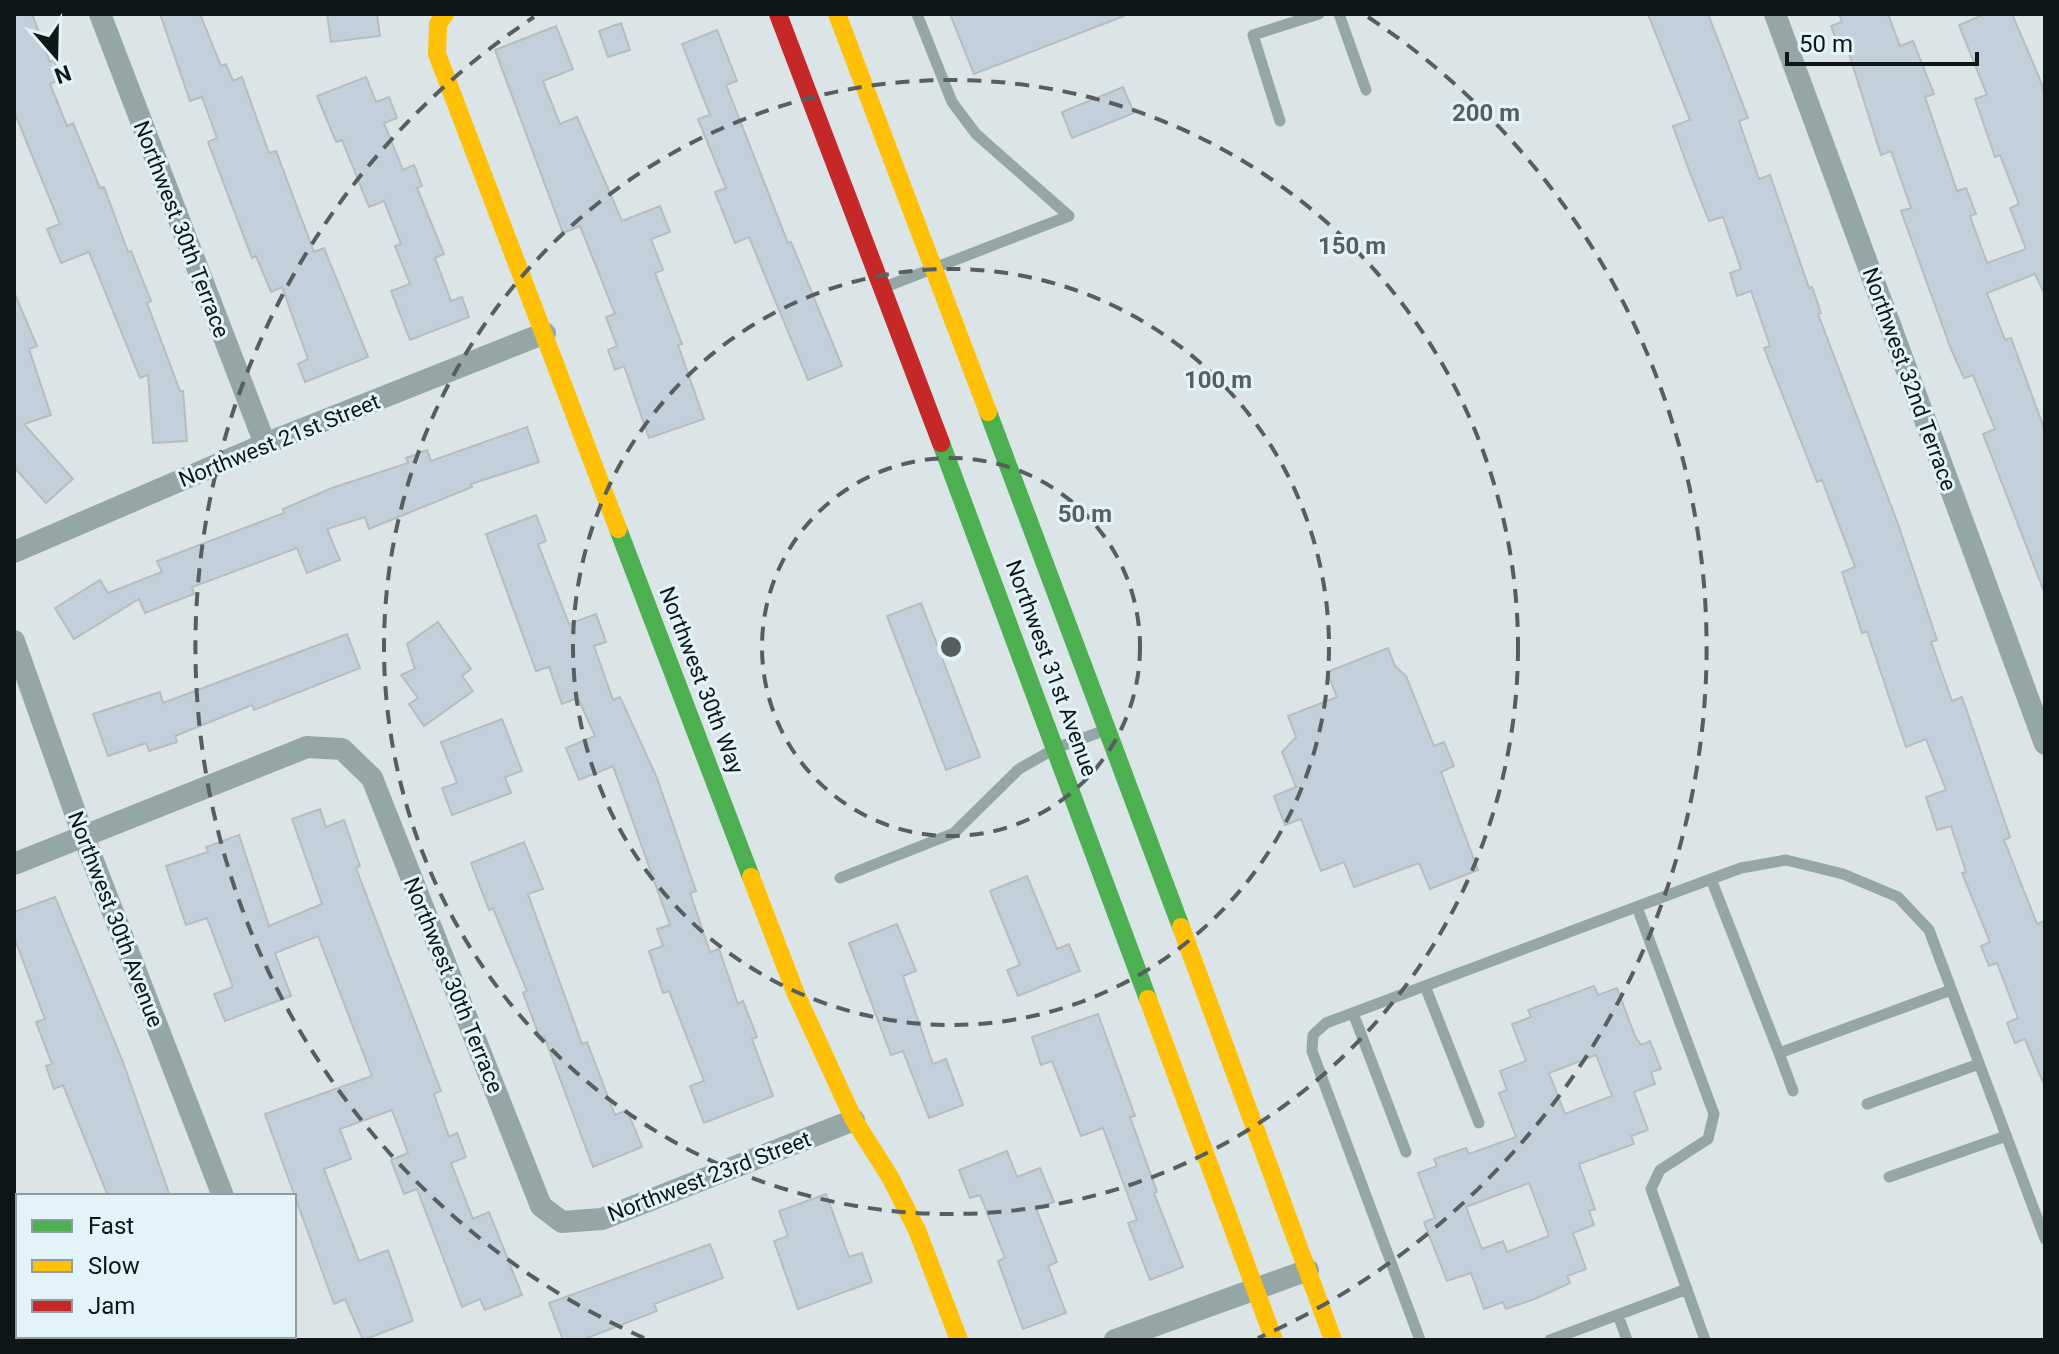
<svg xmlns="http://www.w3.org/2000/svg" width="2059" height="1354" font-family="Roboto,sans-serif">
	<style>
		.building { fill: #c1d0da; stroke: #b6bdc0; stroke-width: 2; fill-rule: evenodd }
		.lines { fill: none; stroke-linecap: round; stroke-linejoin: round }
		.lane { stroke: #94a6a6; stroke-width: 11 }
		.street { stroke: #94a6a6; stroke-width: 22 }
		.fast { stroke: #4caf50; stroke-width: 18 }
		.slow { stroke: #ffc107; stroke-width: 18 }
		.jam { stroke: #c62828; stroke-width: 18 }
		.ring { fill: none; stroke: #565e60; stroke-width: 4; stroke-dasharray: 14 10 }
		.labels { text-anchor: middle; stroke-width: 6; stroke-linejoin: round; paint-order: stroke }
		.street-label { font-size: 22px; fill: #0f1618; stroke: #e2f4fa }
		.centre { fill: #565e60; stroke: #e2f4fa; stroke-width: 4 }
		.ring-label { font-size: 24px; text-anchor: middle; font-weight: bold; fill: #565e60; stroke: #e2f4fa; stroke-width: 6; stroke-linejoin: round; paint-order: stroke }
	</style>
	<rect width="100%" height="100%" fill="#dbe4e7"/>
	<path class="building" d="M14 14H32L50 62 54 60 61 79 50 84 67 126 73 123 100 188 104 187 128 252 131 251 151 301 147 303 180 391H183L187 441 153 443 148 375 140 378 89 252 61 263 47 229 60 224 14 111Z
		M160 14H200L221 66 226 64 233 81 242 77 269 153 276 151 314 252 324 248 368 357 305 382 298 364 308 359 282 287 271 292 256 256 252 258 208 142 217 138 202 97 190 101Z
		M327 14H377L380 36 331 42Z
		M950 14H1124V16L974 74Z
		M1648 14H1708L1748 118 1739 121 1759 179 1770 175 1809 288 1812 287 1821 313 1818 314 1898 524 1937 640 1931 642 1952 701 1962 697 2010 837 2004 840 2037 924 2045 921V1087L2025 1039 2015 1043 2007 1023 2018 1018 1997 963 1989 966 1981 946 1990 942 1962 873 1966 872 1951 826 1937 830 1926 797 1946 790 1926 739 1906 747 1867 631 1862 633 1842 572 1855 567 1822 480 1817 482 1764 348 1770 346 1751 291 1737 296 1730 273 1741 269 1723 217 1709 221 1690 173 1673 126 1690 120Z
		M1839 14H1888L1900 46 1913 41 1934 94 1925 97 1957 191 1966 188 1976 214 1970 216 1987 263 2026 249 2010 208 2019 204 2000 155 1995 157 1975 99 1987 95 1959 25 1985 14H2012L2039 77 2045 95V295L2035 274 1987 293 2005 340 2011 338 2045 431V594L1983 434 1995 429 1973 375 1964 378 1951 349 1901 211 1911 208 1891 151 1881 155 1846 44 1839 47 1831 26 1842 22Z
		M621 23 630 50 608 57 599 31Z
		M556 26 573 69 543 81 560 124 577 117 622 221 660 206 670 232 651 239 663 270 655 273 682 344 678 345 704 419 649 438 624 366 615 370 608 350 617 346 606 317 615 314 580 226 563 233 495 50Z
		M717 30 737 81 726 85 788 243 791 242 842 366 808 380 749 237 735 243 715 192 726 188 698 119 710 115 682 44Z
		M366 77 376 102 389 97 397 118 384 123 403 170 414 165 422 186 417 188 444 254 435 258 451 301 462 297 469 317 410 340 391 291 410 284 395 246 401 244 384 201 369 207 342 140 336 142 317 96Z
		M1123 87 1134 113 1072 138 1062 112Z
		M14 292 37 346 29 349 51 415 24 424 73 479 46 503 14 467Z
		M527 427 539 462 471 484 472 487 369 529 365 517 327 529 340 560 307 573 297 548 192 587 194 594 145 613 139 599 74 639 55 608 100 580 108 593 162 572 157 561 284 513 283 509 332 488 408 463 406 458 427 450 431 461Z
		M536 515 546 541 538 544 569 624 596 614 606 642 594 646 613 700 620 697 657 778 696 891 690 893 710 952 719 949 738 1004 743 1001 757 1037 752 1039 773 1096 704 1123 690 1086 704 1081 669 991 663 993 649 951 663 946 657 929 670 925 613 766 579 780 566 748 595 736 578 698 562 704 549 667 536 671 486 534Z
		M921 603 980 757 946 770 887 616Z
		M438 622 471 669 462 676 473 691 424 726 409 704 418 698 401 675 415 669 407 644Z
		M347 634 360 668 254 710 252 705 175 736 177 742 149 751 146 743 108 756 93 714 160 692 163 703Z
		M1388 648 1395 666 1406 676 1434 746 1444 742 1454 766 1441 772 1478 870 1430 889 1419 863 1354 887 1344 862 1321 871 1301 819 1285 825 1274 796 1296 787 1282 752 1296 737 1288 716 1337 697 1327 672Z
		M502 719 522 771 505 777 511 793 452 815 442 788 457 783 441 742Z
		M320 809 326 827 344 820 360 866 356 868 441 1091 434 1094 449 1137 457 1133 466 1157 451 1163 473 1219 489 1212 522 1295 485 1310 480 1299 462 1307 417 1189 404 1194 391 1160 408 1153 392 1110 340 1129 351 1159 324 1169 359 1261 388 1250 413 1321 363 1340 345 1299 334 1304 265 1114 372 1076 318 936 275 953 291 996 225 1021 214 994 233 987 207 918 186 925 166 866 208 852 206 847 239 835 269 926 322 904 292 819Z
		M524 842 543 889 528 894 582 1044 587 1042 615 1115 627 1110 642 1147 593 1167 544 1036 540 1038 523 993 527 991 493 908 489 910 471 863Z
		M1027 876 1057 949 1069 944 1080 971 1018 996 1007 970 1020 965 990 891Z
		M55 897 123 1062 170 1196H108L63 1085 54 1089 46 1066 52 1064 36 1022 45 1019 14 937V912Z
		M897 924 916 971 903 976 933 1064 946 1059 963 1105 929 1118 903 1051 891 1055 849 943Z
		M1594 986 1598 995 1617 988 1635 1036 1641 1045 1650 1041 1661 1069 1651 1072 1655 1084 1634 1092 1648 1130 1631 1136 1634 1144 1579 1164 1595 1209 1589 1211 1594 1225 1573 1233 1586 1269 1567 1276 1570 1283 1537 1298 1506 1309 1503 1302 1484 1309 1471 1273 1447 1281 1424 1222 1435 1218 1418 1173 1437 1166 1434 1159 1466 1148 1469 1154 1516 1137 1499 1093 1507 1090 1500 1071 1526 1061 1512 1024 1531 1017 1528 1010ZM1596 1055 1612 1096 1565 1114 1549 1073ZM1529 1183 1549 1236 1507 1252 1503 1241 1482 1249 1466 1207Z
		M1098 1014 1135 1116 1130 1117 1157 1192 1154 1193 1183 1267 1150 1280 1128 1223 1137 1220 1103 1128 1081 1136 1052 1061 1041 1065 1032 1037Z
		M1007 1151 1017 1177 1040 1168 1054 1202 1036 1208 1057 1262 1048 1266 1066 1313 1023 1329 998 1261 1005 1258 980 1195 970 1198 959 1170Z
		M826 1194 849 1257 862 1253 872 1282 798 1309 774 1241 788 1236 779 1211Z
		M710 1244 723 1278 654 1304 657 1311 582 1340H563L549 1303Z"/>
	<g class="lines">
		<path class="lane" d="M1339 14 1366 90
			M1280 121 1253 35 1319 14
			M885 287 1069 216 976 134 952 102 917 14
			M840 878 954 833 1019 769 1056 748 1103 731
			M1711 879 1779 1053 1951 990
			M1637 907 1714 1114 1708 1139 1660 1170 1651 1189 1705 1340
			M1425 986 1479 1123
			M1353 1013 1406 1152
			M1779 1053 1793 1091
			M1867 1104 1979 1064
			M1889 1177 2006 1136
			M1618 1315 1627 1340
			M1420 1340 1312 1051 1313 1035 1326 1023 1711 879 1741 868 1786 860 1843 874 1898 897 1929 930 2045 1239
			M1550 1340 1687 1289"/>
		<path class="street" d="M100 14 265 444
			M1775 14 2045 744
			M14 552 265 444 545 333
			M14 641 83 835 223 1196
			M14 864 307 747 342 749 372 778 541 1206 562 1222 602 1219 854 1120
			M277 1336 279 1340
			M1115 1340 1308 1270"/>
		<path class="fast" d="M988 412 1181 927
			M941 443 1148 999
			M618 529 751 877"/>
		<path class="slow" d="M445 14 438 24 437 54 618 529
			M837 14 988 412
			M751 877 796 994 854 1120 890 1177 917 1230 959 1340
			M1181 927 1333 1340
			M1148 999 1274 1340"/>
		<path class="jam" d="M778 14 941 443"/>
	</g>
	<g class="ring">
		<circle cx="951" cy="647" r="189"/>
		<circle cx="951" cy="647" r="378"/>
		<circle cx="951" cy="647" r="567"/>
		<path d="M644 1338A756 756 0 0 1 534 17M1368 17A756 756 0 0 1 1258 1338"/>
	</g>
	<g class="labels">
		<g class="street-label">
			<text transform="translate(182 229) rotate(69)" y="8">Northwest 30th Terrace</text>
			<text transform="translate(1910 379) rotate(70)" y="8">Northwest 32nd Terrace</text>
			<text transform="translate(279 440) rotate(-22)" y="8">Northwest 21st Street</text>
			<text transform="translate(1052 668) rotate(70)" y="8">Northwest 31st Avenue</text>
			<text transform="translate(702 680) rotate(69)" y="8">Northwest 30th Way</text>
			<text transform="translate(116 919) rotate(69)" y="8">Northwest 30th Avenue</text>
			<text transform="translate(454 985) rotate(68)" y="8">Northwest 30th Terrace</text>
			<text transform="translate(709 1176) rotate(-21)" y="8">Northwest 23rd Street</text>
		</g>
	</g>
	<circle cx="951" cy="647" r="12" class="centre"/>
	<g class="ring-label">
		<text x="1486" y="121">200 m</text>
		<text x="1352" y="254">150 m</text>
		<text x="1218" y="388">100 m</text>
		<text x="1085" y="522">50 m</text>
	</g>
	<rect width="2059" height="1354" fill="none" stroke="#0f1618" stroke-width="32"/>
	<rect x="16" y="1194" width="280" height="144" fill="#e2f4fa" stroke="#8e9ba0" stroke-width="2"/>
	<rect x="32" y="1220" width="40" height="12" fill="#4caf50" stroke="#8e9ba0" stroke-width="2"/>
	<text x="88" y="1234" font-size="24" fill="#0f1618">Fast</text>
	<rect x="32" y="1260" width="40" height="12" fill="#ffc107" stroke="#8e9ba0" stroke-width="2"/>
	<text x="88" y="1274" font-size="24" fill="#0f1618">Slow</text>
	<rect x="32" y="1300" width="40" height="12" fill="#c62828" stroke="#8e9ba0" stroke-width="2"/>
	<text x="88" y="1314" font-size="24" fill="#0f1618">Jam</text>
	<g transform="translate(56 56) rotate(160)" stroke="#e2f4fa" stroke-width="6" paint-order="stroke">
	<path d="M0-6L14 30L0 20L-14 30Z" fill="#0f1618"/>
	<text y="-12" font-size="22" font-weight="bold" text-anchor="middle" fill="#0f1618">N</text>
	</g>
	<path d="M1787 52v12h190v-12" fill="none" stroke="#0f1618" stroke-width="4"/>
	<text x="1799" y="52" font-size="24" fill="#0f1618" stroke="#e2f4fa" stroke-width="6" paint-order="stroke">50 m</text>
</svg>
